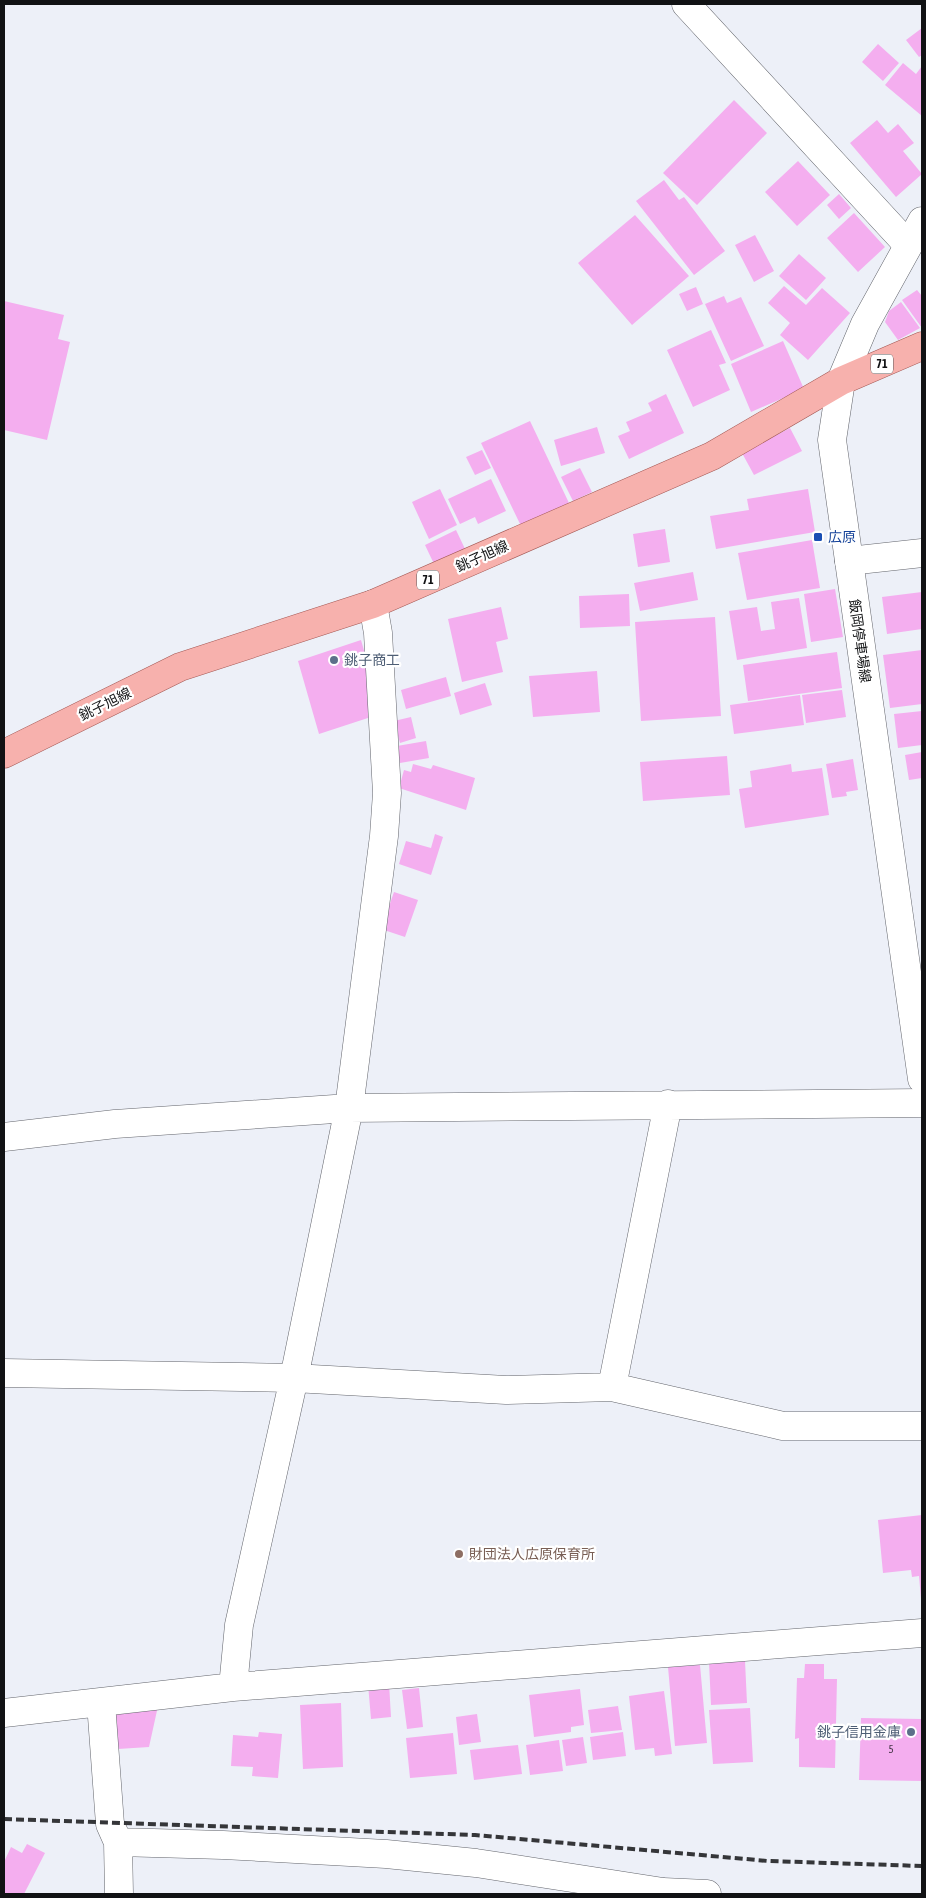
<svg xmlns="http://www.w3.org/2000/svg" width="926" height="1898" font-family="'Asap Condensed','Noto Sans JP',sans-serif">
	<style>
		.building { fill: #f4aeef }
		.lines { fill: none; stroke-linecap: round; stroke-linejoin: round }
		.minor-casing { stroke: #63656c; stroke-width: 29 }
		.secondary-casing { stroke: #63656c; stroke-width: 29 }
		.primary-casing { stroke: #a35854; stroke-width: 29 }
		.minor { stroke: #fff; stroke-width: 28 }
		.secondary { stroke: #fff; stroke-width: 28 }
		.primary { stroke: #f7b1ad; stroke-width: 28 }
		.rail { stroke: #353639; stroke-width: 4; stroke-dasharray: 8 4; stroke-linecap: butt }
		.transit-dot { fill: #1a4fb4; stroke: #fff; stroke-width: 2 }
		.service-dot { fill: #5c6f8a; stroke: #fff; stroke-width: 2 }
		.education-dot { fill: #8d6e63; stroke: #fff; stroke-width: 2 }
		.labels { text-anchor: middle; stroke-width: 4.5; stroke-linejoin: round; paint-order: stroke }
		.number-label { font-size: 11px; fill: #4a394b }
		.shield { fill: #fff; stroke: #58595a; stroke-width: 1 }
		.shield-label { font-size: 12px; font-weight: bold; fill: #111214 }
		.transit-label { font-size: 14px; fill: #164399; stroke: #fff; text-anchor: start }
		.street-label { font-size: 14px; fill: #111214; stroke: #fff }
		.service-label { font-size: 14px; fill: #4e5e75; stroke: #fff; text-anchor: start }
		.education-label { font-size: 14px; fill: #785e54; stroke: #fff; text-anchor: start }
	</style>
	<rect width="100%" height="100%" fill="#edf0f8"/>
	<path class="building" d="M922 28V55L919 57 906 40Z
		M878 44 899 63 883 81 862 62Z
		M903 63 916 74 922 66V116L885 85Z
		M734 100 767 133 697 205 663 173Z
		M877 120 888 133 898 124 914 143 903 151 922 174 896 197 850 143Z
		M798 161 830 195 797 226 765 192Z
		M664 180 679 200 684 197 725 251 694 275 636 201Z
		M839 194 851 208 839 219 827 205Z
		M854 213 885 247 858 272 827 238Z
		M635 215 689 276 632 325 578 263Z
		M755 235 774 271 754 282 735 245Z
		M799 254 826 278 806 300 779 276Z
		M784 286 806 305 822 288 850 313 808 360 780 335 790 323 768 303Z
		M696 287 703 304 687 311 679 294Z
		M917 290 922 296V328L902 300Z
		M724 296 727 303 741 297 764 346 731 361 705 304Z
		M4 301 64 315 58 339 70 342 47 440 4 430Z
		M901 302 920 328 898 340 885 322 889 311Z
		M711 330 726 363 719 365 730 390 693 407 667 350Z
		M783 341 804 389 751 412 731 364Z
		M666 394 684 433 629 459 618 436 630 431 626 422 652 411 648 403Z
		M530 421 569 503 521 526 481 443Z
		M597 427 605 453 561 466 554 440Z
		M790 428 802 451 754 475 742 453Z
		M482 450 491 468 475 475 466 457Z
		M580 468 592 492 573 501 561 477Z
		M491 479 506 511 478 524 475 517 460 524 448 499Z
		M440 489 457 525 429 539 412 502Z
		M808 489 815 532 716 549 710 516 749 510 747 499Z
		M665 529 670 562 638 567 633 534Z
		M456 530 466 551 435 566 425 545Z
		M812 540 820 588 747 600 738 553Z
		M693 572 698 600 640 611 634 583Z
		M835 589 843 637 811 642 804 594Z
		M922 592V629L887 634 882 597Z
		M629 594 630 626 580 628 579 596Z
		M799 598 807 648 737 660 729 611 757 607 761 631 775 629 771 602Z
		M501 607 508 639 496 642 503 672 462 682 448 619Z
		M715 617 721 716 641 721 635 622Z
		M361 640 371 675 374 716 319 734 298 661Z
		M922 650V704L890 708 883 655Z
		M837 652 842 688 748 701 743 665Z
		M597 671 600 712 533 717 529 676Z
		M446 677 451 696 406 709 401 690Z
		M485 683 492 705 460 715 454 693Z
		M842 690 846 717 806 723 802 695Z
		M800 695 804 725 734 734 730 705Z
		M922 711V745L898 748 894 714Z
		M411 717 416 738 400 743 394 721Z
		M426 741 429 758 400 763 397 746Z
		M922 752V778L909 780 905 755Z
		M727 756 730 795 643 801 640 762Z
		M853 759 858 790 846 792 847 796 832 798 826 764Z
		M413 764 431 769 433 765 475 778 466 810 399 788 404 770 411 772Z
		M791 764 792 772 822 768 829 815 745 828 739 789 752 787 750 771Z
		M435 834 443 837 431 875 399 864 406 841 431 848Z
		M394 892 418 900 405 937 381 929Z
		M922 1515V1599H921L919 1576 912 1577 911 1570 883 1573 878 1520Z
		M745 1661 747 1703 711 1705 709 1662Z
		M805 1664H824V1679H837L835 1768 799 1767V1738L795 1739 797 1678H804Z
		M700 1665 707 1743 675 1746 668 1667Z
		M389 1683 391 1717 371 1719 368 1684Z
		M419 1688 423 1727 407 1729 402 1690Z
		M580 1689 584 1725 571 1727V1732L534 1737 529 1695Z
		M664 1691 672 1754 655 1756 654 1748 635 1750 629 1696Z
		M341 1703 343 1767 303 1769 300 1705Z
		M158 1706 149 1747 118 1749 115 1708Z
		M618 1706 622 1730 591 1733 588 1710Z
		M750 1708 753 1762 713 1764 709 1710Z
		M477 1714 481 1742 459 1745 456 1717Z
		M861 1718 922 1719V1781L859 1780Z
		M259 1732 282 1734 278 1778 252 1776 253 1767 231 1766 233 1735 258 1737Z
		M623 1732 626 1756 593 1760 590 1737Z
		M453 1733 457 1774 410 1778 406 1738Z
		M583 1737 587 1763 566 1766 562 1740Z
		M559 1740 563 1771 530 1775 526 1745Z
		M518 1745 522 1774 474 1780 470 1750Z
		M27 1844 45 1853 24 1894H4V1862L11 1847 22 1853Z"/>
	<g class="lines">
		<defs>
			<path id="minor" d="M686 4 908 245
				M849 561 922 553
				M4 1137 115 1124 349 1108 922 1103
				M4 1373 294 1378 506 1390 612 1387 783 1426H922
				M612 1387 668 1104
				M233 1687 239 1625 294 1378 349 1108 384 836 387 793 378 633 373 604
				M101 1703 110 1824 118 1842 119 1894
				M4 1713 233 1687 922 1633
				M118 1842 223 1845 386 1854 476 1863 663 1892 707 1894"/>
			<path id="secondary" d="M922 221 865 324 841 381 832 440 922 1079"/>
			<path id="primary" d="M4 754 180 667 373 604 712 456 841 381 922 346"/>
		</defs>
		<use href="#minor" class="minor-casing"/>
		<use href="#secondary" class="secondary-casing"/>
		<use href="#primary" class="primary-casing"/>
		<use href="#minor" class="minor"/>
		<use href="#secondary" class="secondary"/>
		<use href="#primary" class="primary"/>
		<path class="rail" d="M4 1819 475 1835 768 1861 922 1866"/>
	</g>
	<rect class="transit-dot" x="813" y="532" width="10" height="10" rx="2.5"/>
	<g class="service-dot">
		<circle cx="334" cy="660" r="5"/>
		<circle cx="911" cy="1732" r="5"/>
	</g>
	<circle class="education-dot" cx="459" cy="1554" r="5"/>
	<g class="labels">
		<g class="number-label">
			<text x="891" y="1753">5</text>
		</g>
		<g class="shield">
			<rect x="871" y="354.5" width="22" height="19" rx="4"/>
			<rect x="417" y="570.5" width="22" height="19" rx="4"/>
		</g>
		<g class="shield-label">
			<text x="882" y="368">71</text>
			<text x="428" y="584">71</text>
		</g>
		<g class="transit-label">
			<text x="828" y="542">広原</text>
		</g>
		<g class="street-label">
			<text transform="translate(482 556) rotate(-24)" y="5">銚子旭線</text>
			<text transform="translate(860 641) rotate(82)" y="5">飯岡停車場線</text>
			<text transform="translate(105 704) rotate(-26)" y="5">銚子旭線</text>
		</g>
		<g class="service-label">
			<text x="344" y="665">銚子商工</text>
			<text x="901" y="1737" text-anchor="end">銚子信用金庫</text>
		</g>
		<g class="education-label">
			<text x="469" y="1559">財団法人広原保育所</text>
		</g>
	</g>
	<rect width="926" height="1898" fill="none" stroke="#111214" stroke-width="10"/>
</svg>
